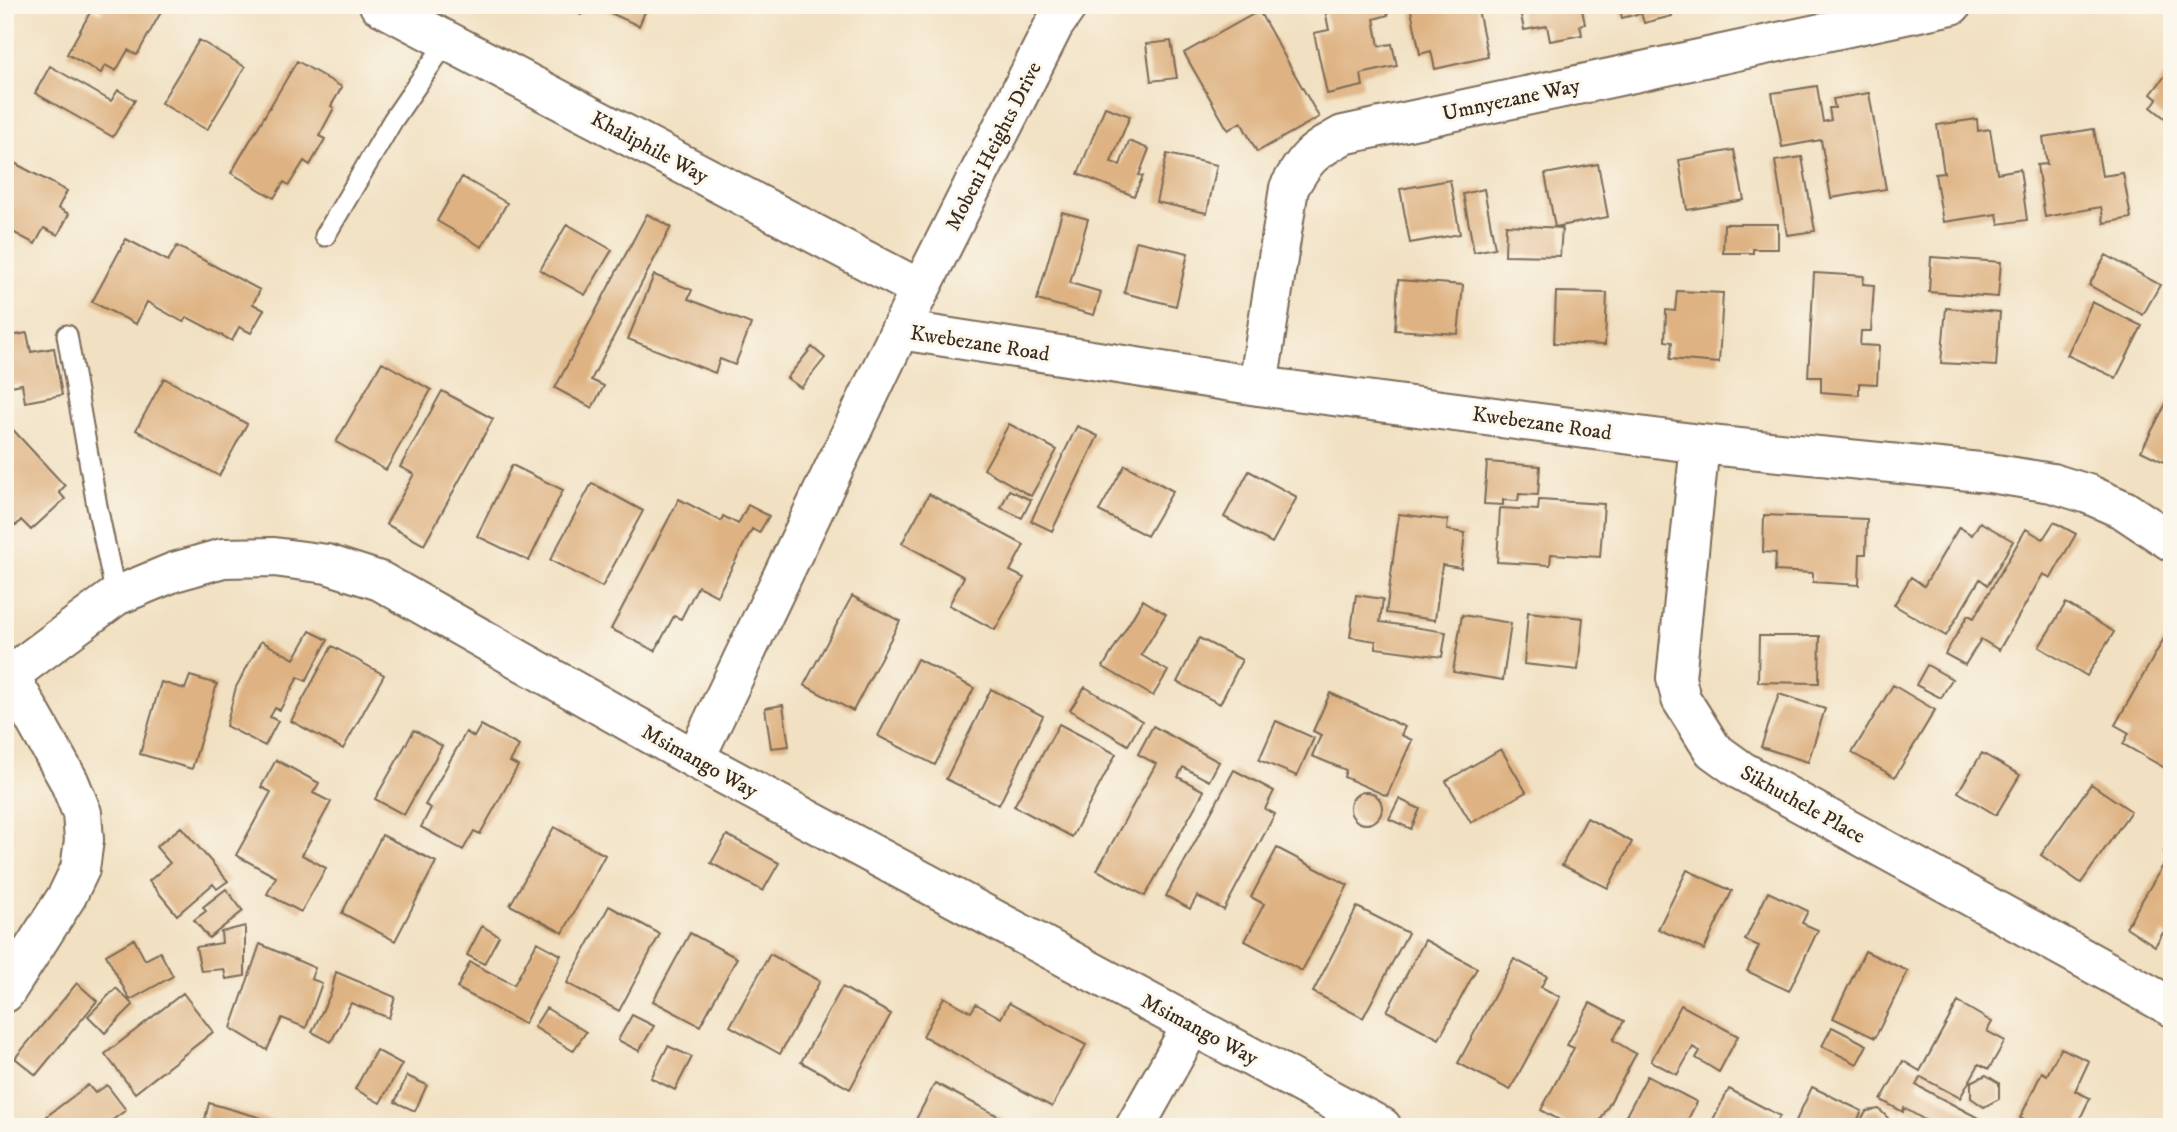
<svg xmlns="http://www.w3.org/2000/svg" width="2177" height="1132" font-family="'IM FELL DW Pica',serif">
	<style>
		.building { fill: #deb282 }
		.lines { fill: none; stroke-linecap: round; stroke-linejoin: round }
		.service-casing { stroke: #7b6a57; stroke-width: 23 }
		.minor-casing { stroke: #7b6a57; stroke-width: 42 }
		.service { stroke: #fff; stroke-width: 19 }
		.minor { stroke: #fff; stroke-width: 38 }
		.labels { text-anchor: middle; stroke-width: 6; stroke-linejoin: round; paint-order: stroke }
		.street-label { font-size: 21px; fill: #3b2a1e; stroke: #fbf7ec }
	</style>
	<rect width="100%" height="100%" fill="#fbf7ec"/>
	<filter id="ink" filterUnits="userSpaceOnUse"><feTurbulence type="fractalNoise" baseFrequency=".0143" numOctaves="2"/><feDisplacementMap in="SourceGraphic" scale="14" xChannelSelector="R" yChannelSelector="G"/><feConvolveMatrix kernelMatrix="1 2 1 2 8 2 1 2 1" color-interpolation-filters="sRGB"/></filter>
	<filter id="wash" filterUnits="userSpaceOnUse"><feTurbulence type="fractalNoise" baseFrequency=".00686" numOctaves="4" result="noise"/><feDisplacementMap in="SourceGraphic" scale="28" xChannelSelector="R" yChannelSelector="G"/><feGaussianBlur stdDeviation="1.57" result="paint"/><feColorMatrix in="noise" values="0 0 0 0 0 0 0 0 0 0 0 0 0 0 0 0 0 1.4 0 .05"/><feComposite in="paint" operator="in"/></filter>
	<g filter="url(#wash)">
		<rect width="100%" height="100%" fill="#f1e0c1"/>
		<g id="blocks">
			<path class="building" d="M105 5H165L137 55 128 50 116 71 105 65 101 73 67 54 92 9 101 13Z
				M560 5H585L581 15Z
				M593 5H648L639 26Z
				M1324 5H1386L1388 15 1374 19 1379 46 1392 44 1397 66 1361 74 1363 86 1327 94 1314 33 1329 30Z
				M1410 5H1477L1488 57 1435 69 1431 51 1420 54Z
				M1519 5H1581L1585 24 1580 25 1582 35 1550 41 1547 26 1524 30Z
				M1619 5H1670L1672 16 1644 23 1641 13 1622 18Z
				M1259 11 1319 117 1257 152 1241 122 1228 130 1184 53Z
				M199 40 245 67 207 130 161 103Z
				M1171 41 1177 78 1151 81 1146 44Z
				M297 61 342 87 331 106 334 108 319 136 325 139 310 165 304 161 289 185 284 182 274 198 231 173Z
				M50 66 111 101 118 90 135 100 113 137 35 93Z
				M2172 67V124L2151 107 2157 99 2151 94Z
				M1817 86 1823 122 1831 120 1829 108H1835L1833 99 1869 93 1886 189 1831 198 1821 140 1782 147 1772 93Z
				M1105 107 1130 116 1111 162 1120 165 1129 141 1149 149 1139 175 1143 176 1134 196 1078 174Z
				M1977 119 1978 131 1990 129 1997 173 2020 169 2027 220 1999 224 1997 214 1943 222 1935 174 1944 173 1937 125Z
				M2094 129 2102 176 2123 173 2131 218 2104 223 2101 207 2045 217 2037 165 2047 164 2043 137Z
				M1734 150 1744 200 1687 210 1679 160Z
				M1167 154 1217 165 1207 213 1156 202Z
				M1802 157 1815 231 1787 235 1775 161Z
				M5 158 67 191 58 208 69 214 58 235 44 228 35 244 5 228Z
				M1598 164 1608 217 1555 227 1545 174Z
				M462 177 507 203 482 247 437 221Z
				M1450 180 1460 234 1410 243 1400 189Z
				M1484 189 1495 248 1474 252 1463 194Z
				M1062 212 1088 219 1070 283 1101 292 1094 315 1037 300Z
				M647 214 671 227 591 380 604 386 592 408 555 388Z
				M567 224 612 250 585 295 540 270Z
				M1724 224H1778V249H1753V253H1723Z
				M1506 225 1562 228 1560 256 1505 255Z
				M126 239 168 261 177 246 260 290 253 304 264 310 251 333 239 327 232 341 187 317 183 322 147 302 136 324 92 302Z
				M1136 241 1188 253 1176 306 1124 293Z
				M2106 255 2160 285 2143 315 2089 285Z
				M1931 257 2001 262 1998 297 1929 292Z
				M1814 273 1864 276 1863 284 1874 285 1871 331H1861L1860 345 1879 346 1877 384 1859 383V395L1821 392V377H1808Z
				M654 275 692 290 688 299 751 324 735 365 720 359 715 373 628 339Z
				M1398 280 1463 285 1458 334 1395 330Z
				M1677 291 1723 293 1719 363 1670 359 1672 342 1665 341 1666 310 1675 311Z
				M1556 292 1607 293 1605 345 1554 343Z
				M2092 302 2142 326 2116 378 2067 355Z
				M1946 308 2000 312 1996 366 1941 363Z
				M27 333 31 352 54 348 62 395 25 402 22 384 5 387V337Z
				M812 347 825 358 801 388 787 378Z
				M382 362 431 390 386 470 336 442Z
				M164 378 247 424 219 476 136 430Z
				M442 391 493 419 424 545 386 524 414 474 400 467Z
				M2172 392V466L2141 451Z
				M5 421 65 486 59 492 65 499 31 530 21 520 16 526 5 514Z
				M1009 424 1057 450 1031 496 984 469Z
				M1077 426 1098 436 1052 531 1031 521Z
				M1487 462 1540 466 1538 495 1519 494 1518 501 1503 500V505L1484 504Z
				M512 465 563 490 529 561 477 536Z
				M1125 465 1173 491 1147 536 1099 511Z
				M1249 471 1297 497 1272 543 1224 517Z
				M592 483 643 511 602 587 550 560Z
				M1009 490 1031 500 1022 518 1001 508Z
				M929 494 1024 545 1010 571 1024 578 995 630 949 605 964 577 902 543Z
				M679 499 721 521 723 516 738 524 748 505 769 516 759 533 752 529 717 596 698 586 681 619 674 616 655 651 611 629Z
				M1539 500 1604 504 1600 557 1551 554 1550 565 1497 562 1500 508 1538 510Z
				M1399 514 1448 520 1447 530 1465 533 1461 568 1442 565 1435 620 1386 613Z
				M1764 515 1867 519 1866 554H1860L1859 585 1813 582V573L1775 571 1776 553 1763 552Z
				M1980 522 2013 541 1988 585 1980 579 1946 636 1894 605 1911 577 1924 586 1959 527 1972 535Z
				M2054 522 2076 534 2051 578 2043 574 1999 650 1981 639 1965 665 1945 654 1968 615 1974 618 2026 529 2043 539Z
				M1356 595 1383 599 1380 622 1446 632 1442 657 1376 648V641L1350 637Z
				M852 596 900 621 853 711 804 685Z
				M1143 600 1166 614 1141 655 1168 671 1153 696 1103 667Z
				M2066 603 2114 632 2087 676 2039 647Z
				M1528 612 1583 618 1578 670 1524 664Z
				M1462 615 1511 623 1503 680 1453 672Z
				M310 631 328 640 306 681 298 677 280 710 275 708 270 717 278 721 265 746 226 726 236 687 261 641 294 659Z
				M2166 635 2172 638V772L2123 744 2129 733 2115 725Z
				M1759 636H1820L1819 683 1758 682Z
				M1199 638 1242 660 1220 704 1177 682Z
				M332 646 384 675 343 749 291 721Z
				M917 659 974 688 935 765 878 736Z
				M1927 665 1952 679 1941 698 1916 685Z
				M190 676 217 684 192 769 140 754 161 682 185 689Z
				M1893 685 1935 710 1895 777 1852 753Z
				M1085 687 1142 721 1128 745 1070 710Z
				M991 689 1043 716 999 805 946 779Z
				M1330 693 1405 727 1401 735 1412 740 1387 796 1344 777 1346 770 1312 756 1321 735 1313 731Z
				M1779 694 1825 709 1808 762 1761 747Z
				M783 705 789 746 771 748 765 708Z
				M1276 721 1314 738 1297 776 1259 760Z
				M1059 724 1116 754 1072 837 1014 806Z
				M481 725 519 746 510 762 518 766 480 834 474 831 463 850 421 827 431 808 425 805 466 732 474 737Z
				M1153 726 1219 762 1209 781 1183 767 1178 777 1204 791 1145 896 1097 870 1156 764 1138 754Z
				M414 730 442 746 404 815 375 799Z
				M1501 749 1526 792 1471 823 1446 781Z
				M1982 753 2020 775 1996 815 1958 792Z
				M276 760 319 783 313 793 331 802 302 855 326 868 301 912 267 894 276 877 236 855 271 792 261 787Z
				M1234 770 1274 791 1265 809 1275 814 1224 910 1197 896 1190 909 1166 896Z
				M2091 784 2131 811 2081 883 2041 855Z
				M1350 808a16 16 0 1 1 32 0a16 16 0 1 1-32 0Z
				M1399 799 1420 809 1411 829 1389 819Z
				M1587 818 1632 842 1608 888 1562 865Z
				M181 827 228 881 217 889 213 884 177 915 149 881 170 863 156 847Z
				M554 827 605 855 563 933 510 905Z
				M382 835 436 862 395 941 342 913Z
				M727 835 779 863 763 891 711 863Z
				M2172 839V939L2163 933 2155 946 2126 927 2170 854 2164 851Z
				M1277 848 1348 885 1302 971 1245 941 1264 904 1251 897Z
				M1687 870 1732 891 1704 950 1658 929Z
				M226 889 243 911 209 938 194 920 206 911 203 907Z
				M1768 892 1808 911 1802 923 1818 930 1789 991 1747 971 1759 946 1745 940Z
				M609 906 660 934 619 1011 567 983Z
				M1357 907 1408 933 1363 1018 1313 992Z
				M245 926V976L226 979 224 969 201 971 196 947 222 943 221 932Z
				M482 926 499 936 484 964 467 955Z
				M690 933 737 958 700 1026 653 1001Z
				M134 939 145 960 160 952 173 976 130 1000 106 955Z
				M1425 940 1477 968 1439 1039 1387 1011Z
				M537 942 561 955 524 1024 457 988 470 962 514 985Z
				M260 944 315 968 311 979 322 983 306 1028 282 1018 267 1050 231 1028Z
				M1865 951 1908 971 1875 1038 1833 1018Z
				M770 954 820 981 780 1054 730 1026Z
				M1514 959 1547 976 1541 987 1560 997 1510 1090 1458 1063Z
				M336 972 395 997 389 1018 351 1003 331 1042 312 1032 331 993Z
				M77 983 97 1001 36 1075 15 1058Z
				M842 987 891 1014 850 1089 801 1062Z
				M116 988 133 1005 105 1033 88 1016Z
				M183 993 213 1032 135 1093 105 1054Z
				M944 997 971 1012 976 1004 1001 1018 1009 1003 1086 1045 1052 1107 923 1036Z
				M1958 1002 1992 1022 1987 1031 2005 1041 1989 1069 1979 1064 1960 1098 1921 1077 1916 1085 1984 1121 1981 1127H1937L1904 1108 1903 1112 1881 1100 1903 1061 1920 1071Z
				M1590 1003 1624 1021 1613 1040 1636 1054 1597 1127H1572L1541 1110 1574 1048 1567 1045Z
				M1681 1005 1738 1036 1719 1072 1696 1058 1700 1051 1693 1047 1677 1075 1651 1061Z
				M546 1008 586 1032 573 1051 534 1027Z
				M632 1015 654 1026 639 1051 618 1040Z
				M1832 1027 1867 1045 1857 1064 1822 1046Z
				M668 1046 692 1057 675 1090 651 1078Z
				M2061 1048 2089 1061 2075 1091 2090 1098 2076 1127H2037L2020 1118 2042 1072 2047 1075Z
				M376 1050 402 1064 380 1103 355 1089Z
				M1986 1075 1999 1083V1099L1984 1107 1971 1098V1082Z
				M407 1076 427 1085 415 1111 395 1102Z
				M1647 1076 1697 1102 1684 1127H1620Z
				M935 1083 1019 1127H912Z
				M88 1085 95 1093 107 1085 126 1110 103 1127H55L47 1116Z
				M1812 1087 1862 1111 1854 1127H1793Z
				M1729 1089 1780 1116 1774 1127H1709Z
				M209 1103 290 1126V1127H203Z
				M1879 1109 1888 1118 1887 1127H1862L1860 1121 1867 1111Z"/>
		</g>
	</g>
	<g filter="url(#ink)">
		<use href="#blocks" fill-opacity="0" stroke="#7b6a57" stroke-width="2"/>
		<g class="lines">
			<defs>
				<path id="service" d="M325 236 393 120 447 41
					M67 335 97 506 116 596"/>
				<path id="minor" d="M379 5 920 289
					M900 330 1258 386 1700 444 1990 473 2052 483 2088 494 2124 510 2172 542
					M1258 386 1289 188C1306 157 1312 152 1343 135L1952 5
					M1700 444 1676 678 1681 699 1713 750 1742 771 2172 1007
					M5 667 69 781 82 813 84 840 80 869 67 896 5 993
					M10 675 116 596 174 572 223 558 274 557 327 564 380 581 695 759 1382 1127
					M695 759 900 330 1054 25 1068 5
					M1135 1127 1192 1025"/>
			</defs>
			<use href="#service" class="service-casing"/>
			<use href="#minor" class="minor-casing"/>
			<use href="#service" class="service"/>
			<use href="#minor" class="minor"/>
		</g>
	</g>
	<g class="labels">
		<g class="street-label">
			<text transform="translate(1511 99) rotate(-12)" y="7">Umnyezane Way</text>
			<text transform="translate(993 146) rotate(-63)" y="7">Mobeni Heights Drive</text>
			<text transform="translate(650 147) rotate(28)" y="7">Khaliphile Way</text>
			<text transform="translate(980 343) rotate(9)" y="7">Kwebezane Road</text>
			<text transform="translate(1542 423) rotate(8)" y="7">Kwebezane Road</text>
			<text transform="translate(700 761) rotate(29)" y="7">Msimango Way</text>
			<text transform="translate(1803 804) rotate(29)" y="7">Sikhuthele Place</text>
			<text transform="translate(1200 1029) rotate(28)" y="7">Msimango Way</text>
		</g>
	</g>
	<rect width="2177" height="1132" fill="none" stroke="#fbf7ec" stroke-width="28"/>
</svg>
